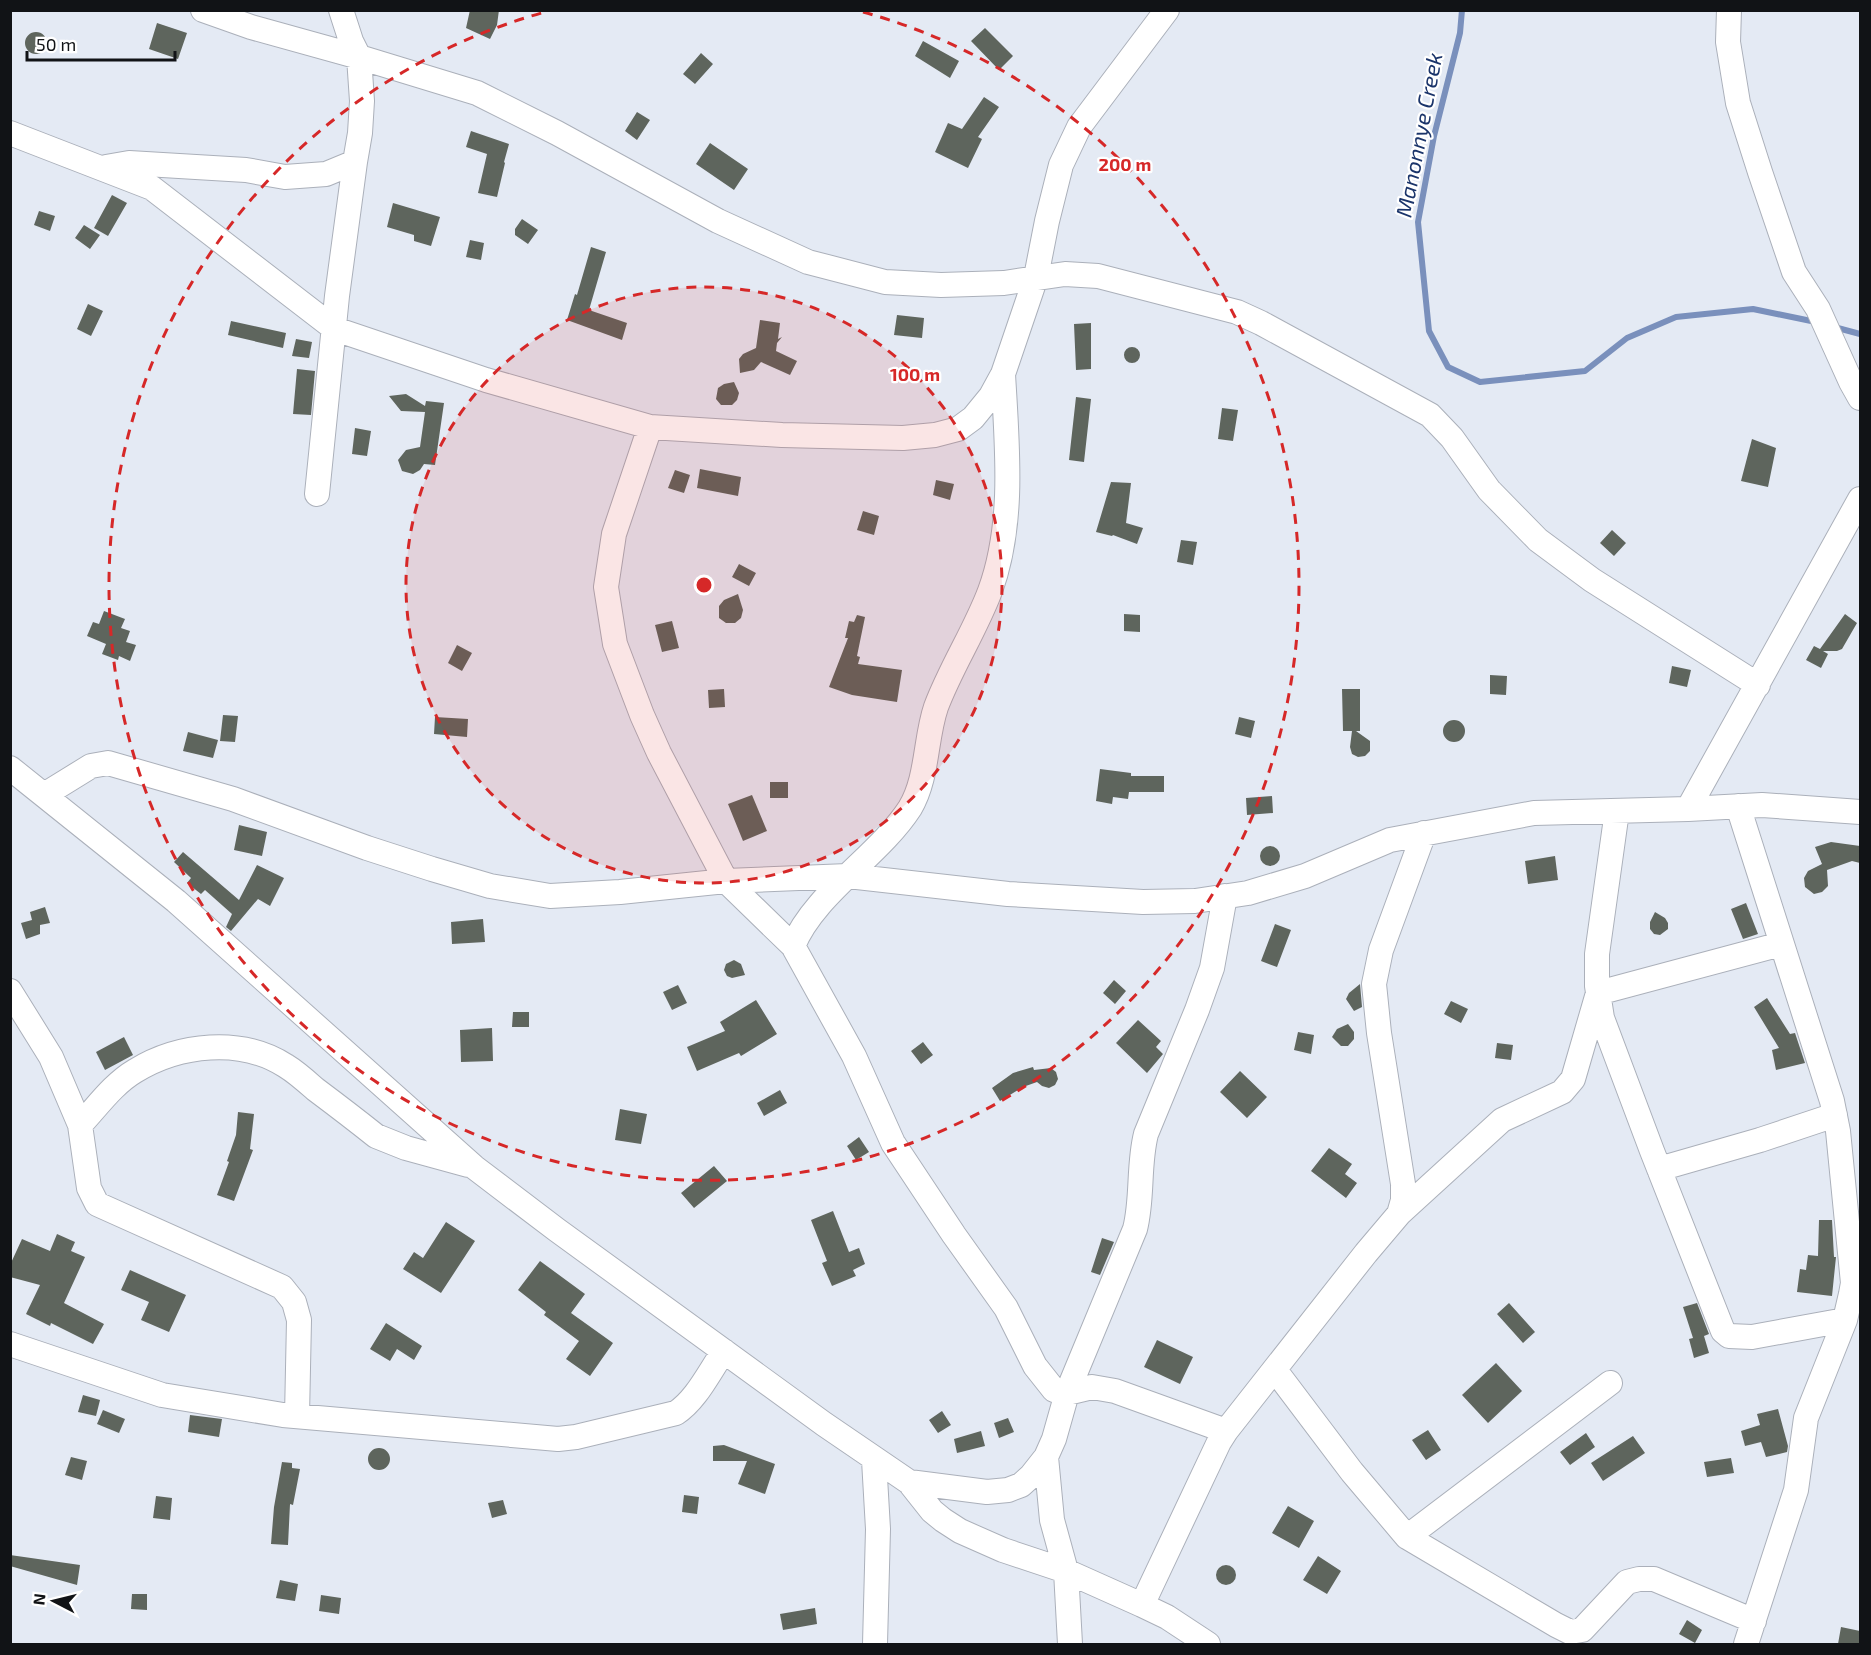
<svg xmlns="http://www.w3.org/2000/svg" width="1871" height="1655" font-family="'Exo 2',sans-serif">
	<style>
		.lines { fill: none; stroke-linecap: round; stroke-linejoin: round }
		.stream { stroke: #7a90bc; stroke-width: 6 }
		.building { fill: #5e655d }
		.street-casing { stroke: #abb0ba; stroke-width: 26 }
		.street { stroke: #fff; stroke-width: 24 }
		.ring { fill: none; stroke: #d62828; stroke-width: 3; stroke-dasharray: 10 8 }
		.labels { text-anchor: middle; stroke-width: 4.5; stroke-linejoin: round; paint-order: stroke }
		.water-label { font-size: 22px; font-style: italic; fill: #1a346a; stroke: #fff }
		.centre { fill: #d62828; stroke: #fff; stroke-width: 3 }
		.ring-label { font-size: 18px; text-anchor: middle; font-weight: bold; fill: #d62828; stroke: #fff; stroke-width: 4.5; stroke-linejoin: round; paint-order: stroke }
	</style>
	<rect width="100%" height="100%" fill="#e4eaf4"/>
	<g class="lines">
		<path class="stream" d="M1462 10 1460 33 1434 136 1418 222 1429 331 1448 367 1480 382 1585 371 1627 338 1676 317 1753 309 1816 322
			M1834 327 1860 334"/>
	</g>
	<path class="building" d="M470 10H499L497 25 490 39 466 28Z
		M157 23 187 33 178 59 149 49Z
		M985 28 1013 56 999 70 971 41Z
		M25 43a11 11 0 1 1 22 0a11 11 0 1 1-22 0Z
		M923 41 959 61 950 78 915 56Z
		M701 53 713 64 695 84 683 74Z
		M984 97 999 107 978 137 982 139 968 168 935 152 948 123 962 129Z
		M637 112 650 120 637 140 625 131Z
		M471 131 509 144 504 162 505 163 497 197 478 193 487 154 466 147Z
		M710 143 748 169 734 190 696 164Z
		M112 195 127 203 108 236 94 228Z
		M393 203 440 217 431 246 414 241V235L387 227Z
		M39 211 55 216 50 231 34 225Z
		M522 219 538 230 528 244 515 235V229Z
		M84 225 100 235 90 249 75 238Z
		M470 240 484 243 481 260 466 257Z
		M591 247 606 252 589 310 627 323 622 340 567 320 575 294 577 295Z
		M88 304 103 311 91 336 77 329Z
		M897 315 924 318 922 338 894 335Z
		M760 320 780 323 778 339 782 337 777 343 776 351 797 361 790 375 761 362 754 370 740 373 739 359 743 354 756 348Z
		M231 321 286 333 283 348 228 335Z
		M1091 323V369L1076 370 1074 324Z
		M296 339 312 342 309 358 292 356Z
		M1124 355a8 8 0 1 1 16 0a8 8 0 1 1-16 0Z
		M297 369 315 371 311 415 293 414Z
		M734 382 739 393 737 400 732 405H721L716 399 718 388 724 384Z
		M406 394 425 406 426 401 444 403 435 465 424 464 420 470 413 474 402 471 398 460 406 450 420 447 425 412 401 411 389 396Z
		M1076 397 1091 399 1084 462 1069 460Z
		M1222 408 1238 410 1233 441 1218 439Z
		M355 428 371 431 367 456 352 454Z
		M1752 439 1776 448 1768 487 1741 481Z
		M700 469 741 477 738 496 697 488Z
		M675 470 690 475 684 493 668 488Z
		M936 480 954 484 950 500 933 495Z
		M1111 482 1131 483 1126 523 1143 528 1137 544 1113 535 1112 536 1096 532Z
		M863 511 879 516 874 535 857 530Z
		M1612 530 1626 543 1614 556 1600 543Z
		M1181 540 1197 542 1193 565 1177 562Z
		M739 564 756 573 749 586 732 577Z
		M738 594 743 610 741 618 735 623H726L719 618V606L724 600Z
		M104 611 125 619 121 628 130 631 126 642 136 645 130 661 119 656 118 660 102 654 106 644 87 636 93 622 99 624Z
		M1124 614 1140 615V632L1124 631Z
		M1845 614 1857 623 1842 649 1837 651H1823L1828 654 1821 668 1806 660 1814 646 1820 649Z
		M857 615 865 617 857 656 860 657 858 664 902 670 897 702 852 695 829 687 848 638H845L849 621 854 622Z
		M672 621 679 648 662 652 655 625Z
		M457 645 472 653 462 671 448 663Z
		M1672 666 1691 670 1687 687 1669 683Z
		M1490 675 1507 676 1506 695 1490 694Z
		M724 689 725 707 709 708 708 690Z
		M1342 689H1360V731H1356L1370 741V751L1365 756 1358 757 1352 754 1350 747 1352 731H1343Z
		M223 715 238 716 235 742 220 741Z
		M435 717 468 719 467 737 434 734Z
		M1239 717 1255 721 1251 738 1235 734Z
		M1443 731a11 11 0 1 1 22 0a11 11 0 1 1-22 0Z
		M188 732 218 740 213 758 183 751Z
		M1100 769 1131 773V776H1164V792H1129L1128 799 1113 797 1112 804 1096 801Z
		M770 782H788V798H770Z
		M752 795 767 831 743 841 728 804Z
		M1272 796 1273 813 1247 815 1246 798Z
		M239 825 267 832 262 856 234 850Z
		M1831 842 1860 846V863L1852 861 1827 870 1828 886 1822 892 1814 894 1805 887 1804 878 1808 871 1822 864 1815 847Z
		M1260 856a10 10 0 1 1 20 0a10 10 0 1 1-20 0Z
		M183 852 239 900 257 865 284 878 270 906 258 899 231 931 226 927 232 914 205 890 201 894 187 883 191 878 174 862Z
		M1555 856 1558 880 1528 884 1525 861Z
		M1746 903 1758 934 1743 939 1731 909Z
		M45 907 50 923 40 925V934L26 939 21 923 32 920 30 912Z
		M1655 912 1665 918 1668 923V929L1660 935 1654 934 1650 929V922Z
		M483 919 485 942 452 944 451 922Z
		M1275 924 1291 930 1277 967 1261 961Z
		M734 960 741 964 745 975 732 978 727 976 724 970 726 964Z
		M1114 980 1126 991 1115 1004 1103 993Z
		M1360 984 1362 1007 1354 1011 1346 999 1349 993Z
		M678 985 687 1003 672 1010 663 992Z
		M1767 998 1790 1034 1795 1033 1805 1063 1776 1070 1772 1050 1779 1048 1754 1007Z
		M756 1000 777 1034 741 1056 739 1053 697 1071 687 1047 725 1031 720 1022Z
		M1451 1001 1468 1009 1461 1023 1444 1014Z
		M513 1012H529V1027H512Z
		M1138 1020 1161 1041 1156 1047 1163 1054 1147 1073 1116 1043Z
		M1348 1024 1354 1032V1039L1348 1046H1341L1332 1037 1337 1029Z
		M492 1028 493 1061 461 1062 460 1030Z
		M1298 1032 1314 1035 1311 1054 1294 1050Z
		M124 1037 133 1055 105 1070 96 1052Z
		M923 1042 933 1055 921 1064 911 1051Z
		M1497 1043 1513 1045 1511 1060 1495 1058Z
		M1033 1067 1034 1070 1051 1068 1056 1072 1058 1079 1055 1085 1049 1088 1042 1086 1037 1082 1023 1087 1000 1101 992 1088 1013 1073Z
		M1240 1071 1267 1097 1247 1118 1220 1092Z
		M780 1090 787 1103 764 1116 757 1103Z
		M620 1109 647 1114 641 1144 615 1140Z
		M238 1112 254 1114 250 1149 253 1150 234 1201 217 1195 229 1162 227 1161 236 1135Z
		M859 1137 869 1152 856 1160 847 1146Z
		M1329 1148 1352 1164 1345 1174 1357 1183 1346 1198 1311 1171Z
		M714 1166 727 1181 694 1208 681 1193Z
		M833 1211 849 1252 859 1248 865 1264 853 1270 856 1276 832 1286 822 1263 827 1261 811 1220Z
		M1819 1220H1832L1834 1257H1836L1832 1296 1797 1292 1800 1269 1806 1270 1808 1255 1818 1256Z
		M446 1222 475 1241 441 1293 403 1269 414 1252 423 1258Z
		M57 1234 75 1242 71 1251 85 1257 64 1303 104 1324 93 1344 51 1323 50 1326 26 1314 40 1285 10 1277V1265L22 1239 50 1251Z
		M1102 1238 1114 1242 1100 1275 1091 1272Z
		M540 1261 585 1294 571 1313 613 1343 590 1376 566 1359 579 1341 544 1315 546 1312 518 1290Z
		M130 1270 186 1295 169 1332 141 1320 149 1302 121 1290Z
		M1509 1303 1535 1332 1523 1343 1497 1314Z
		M1697 1303 1709 1334 1704 1336 1709 1353 1694 1358 1689 1339 1693 1338 1683 1307Z
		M386 1323 422 1346 414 1360 397 1349 390 1361 370 1349Z
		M1157 1340 1193 1357 1180 1384 1144 1367Z
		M1496 1363 1522 1391 1488 1423 1462 1395Z
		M83 1395 100 1400 96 1416 78 1412Z
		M1778 1409 1788 1446 1787 1452 1766 1457 1761 1442 1745 1446 1741 1431 1760 1425 1757 1414Z
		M103 1410 125 1419 119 1433 97 1424Z
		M942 1411 951 1425 938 1433 929 1420Z
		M190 1415 222 1419 219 1437 188 1432Z
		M1008 1418 1014 1432 999 1438 994 1423Z
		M1428 1430 1441 1450 1426 1460 1412 1440Z
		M981 1431 985 1446 957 1453 954 1439Z
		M1586 1433 1595 1447 1570 1465 1560 1452Z
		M1633 1436 1645 1453 1603 1481 1591 1463Z
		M724 1445 775 1464 765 1494 738 1484 747 1461H713V1446Z
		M368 1459a11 11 0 1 1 22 0a11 11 0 1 1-22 0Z
		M71 1457 87 1461 82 1480 65 1475Z
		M1731 1458 1734 1473 1707 1477 1704 1462Z
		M282 1462 292 1463V1468L300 1469 293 1505 290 1504 288 1545 271 1544 274 1507Z
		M684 1495 699 1497 697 1514 682 1512Z
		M156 1496 172 1498 170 1520 153 1518Z
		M503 1500 507 1514 492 1518 488 1503Z
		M1288 1506 1314 1521 1299 1548 1272 1533Z
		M10 1555 80 1565 77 1585 10 1566Z
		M1318 1556 1341 1571 1327 1594 1303 1580Z
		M1216 1575a10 10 0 1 1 20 0a10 10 0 1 1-20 0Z
		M280 1580 298 1584 295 1601 276 1598Z
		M132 1594H147V1610L131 1609Z
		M321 1595 341 1598 339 1614 319 1611Z
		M815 1608 817 1624 783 1630 780 1614Z
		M1687 1620 1702 1630 1695 1643 1679 1634Z
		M1841 1627 1860 1631V1644H1838Z"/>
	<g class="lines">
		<defs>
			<path id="street" d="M203 10 251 27 359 57 477 93 557 133 718 221 808 262 885 282 941 285 1004 283 1065 274 1098 276 1237 312 1261 323 1430 415 1452 438 1489 490 1538 540 1592 580 1758 685
				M1729 10 1728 42 1738 103 1760 172 1794 272 1818 309 1851 382 1860 398
				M10 133 152 188 335 329 486 380 650 427 782 435 903 438 935 435 958 429 973 418 991 396 1003 374 1036 277 1047 221 1061 165 1079 127 1167 10
				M106 167 129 163 246 170 285 177 326 174 355 162 360 133 362 101 359 57 351 41 341 10
				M650 427 614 534 606 587 615 644 642 715 659 753 726 881 793 946 854 1056 893 1143 954 1235 1006 1308 1035 1366 1054 1390 1067 1393 1092 1387 1115 1391 1226 1431
				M317 494 337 296 355 162
				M10 768 176 901 474 1167 557 1230 824 1424 909 1482 932 1511 943 1520 960 1531 1003 1550 1066 1571 1142 1605 1167 1617 1208 1644
				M44 795 91 766 108 763 233 799 367 848 432 869 490 886 550 896 620 892 726 881 848 876 1008 894 1143 902 1195 901 1248 893 1305 876 1390 840 1534 813 1688 809 1762 805 1860 812
				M1738 806 1832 1101 1838 1131 1853 1283 1851 1294 1845 1320 1806 1418 1796 1490 1746 1644
				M1688 809 1860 499
				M1617 811 1597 954V986L1602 1018 1652 1151 1723 1331 1729 1336 1752 1337 1845 1320
				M793 946C814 894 879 856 910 808 928 778 925 739 936 707 951 667 975 631 990 591 1015 523 1007 445 1003 374
				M10 991 51 1057 80 1125 89 1188 97 1204 282 1287 294 1302 299 1320 297 1416
				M80 1125C97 1107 113 1084 135 1071 179 1044 241 1037 286 1066 296 1072 306 1081 315 1089 335 1104 356 1120 376 1136L406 1148 468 1165
				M1659 1169 1760 1140 1835 1115
				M1399 1214 1502 1120 1562 1092 1573 1079 1598 993 1781 944
				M10 1344 162 1395 283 1415 558 1439 576 1437 676 1413C697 1399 709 1372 724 1351
				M1275 1370 1352 1472 1407 1537 1556 1625 1570 1632 1582 1630 1627 1582 1639 1579H1654L1754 1621
				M1046 1457 1052 1520 1066 1571 1070 1644
				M874 1460 878 1529 875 1644
				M909 1482 987 1492 1008 1490 1021 1485 1031 1476 1046 1457 1054 1439 1067 1393 1135 1229C1143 1198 1138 1165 1146 1134L1197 1010 1212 968 1225 896
				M1407 1537 1610 1383
				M1142 1605 1219 1442 1226 1431 1366 1253 1399 1214 1403 1200V1184L1379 1033 1374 984 1381 950 1424 833"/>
		</defs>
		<use href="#street" class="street-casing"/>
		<use href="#street" class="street"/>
	</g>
	<circle cx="704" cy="585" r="298" fill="#d62828" fill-opacity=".12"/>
	<g class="ring">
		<circle cx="704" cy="585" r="298"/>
		<path d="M863 12A595 595 0 1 1 545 12"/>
	</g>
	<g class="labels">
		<g class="water-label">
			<text transform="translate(1419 135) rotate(-79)" y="8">Manonnye Creek</text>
		</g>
	</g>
	<circle cx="704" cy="585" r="9" class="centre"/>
	<g class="ring-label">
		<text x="1125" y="171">200 m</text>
		<text x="915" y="381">100 m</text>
	</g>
	<rect width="1871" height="1655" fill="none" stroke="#111316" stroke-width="24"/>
	<g transform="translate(54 1601) rotate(277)" stroke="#ffffff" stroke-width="4.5" paint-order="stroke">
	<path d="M0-4.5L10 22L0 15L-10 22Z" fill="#111316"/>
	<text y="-9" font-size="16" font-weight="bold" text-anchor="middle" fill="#111316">N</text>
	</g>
	<path d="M27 51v9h148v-9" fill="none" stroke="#111316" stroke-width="3"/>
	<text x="36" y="51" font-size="18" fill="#111316" stroke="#ffffff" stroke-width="4.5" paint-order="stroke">50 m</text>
</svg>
